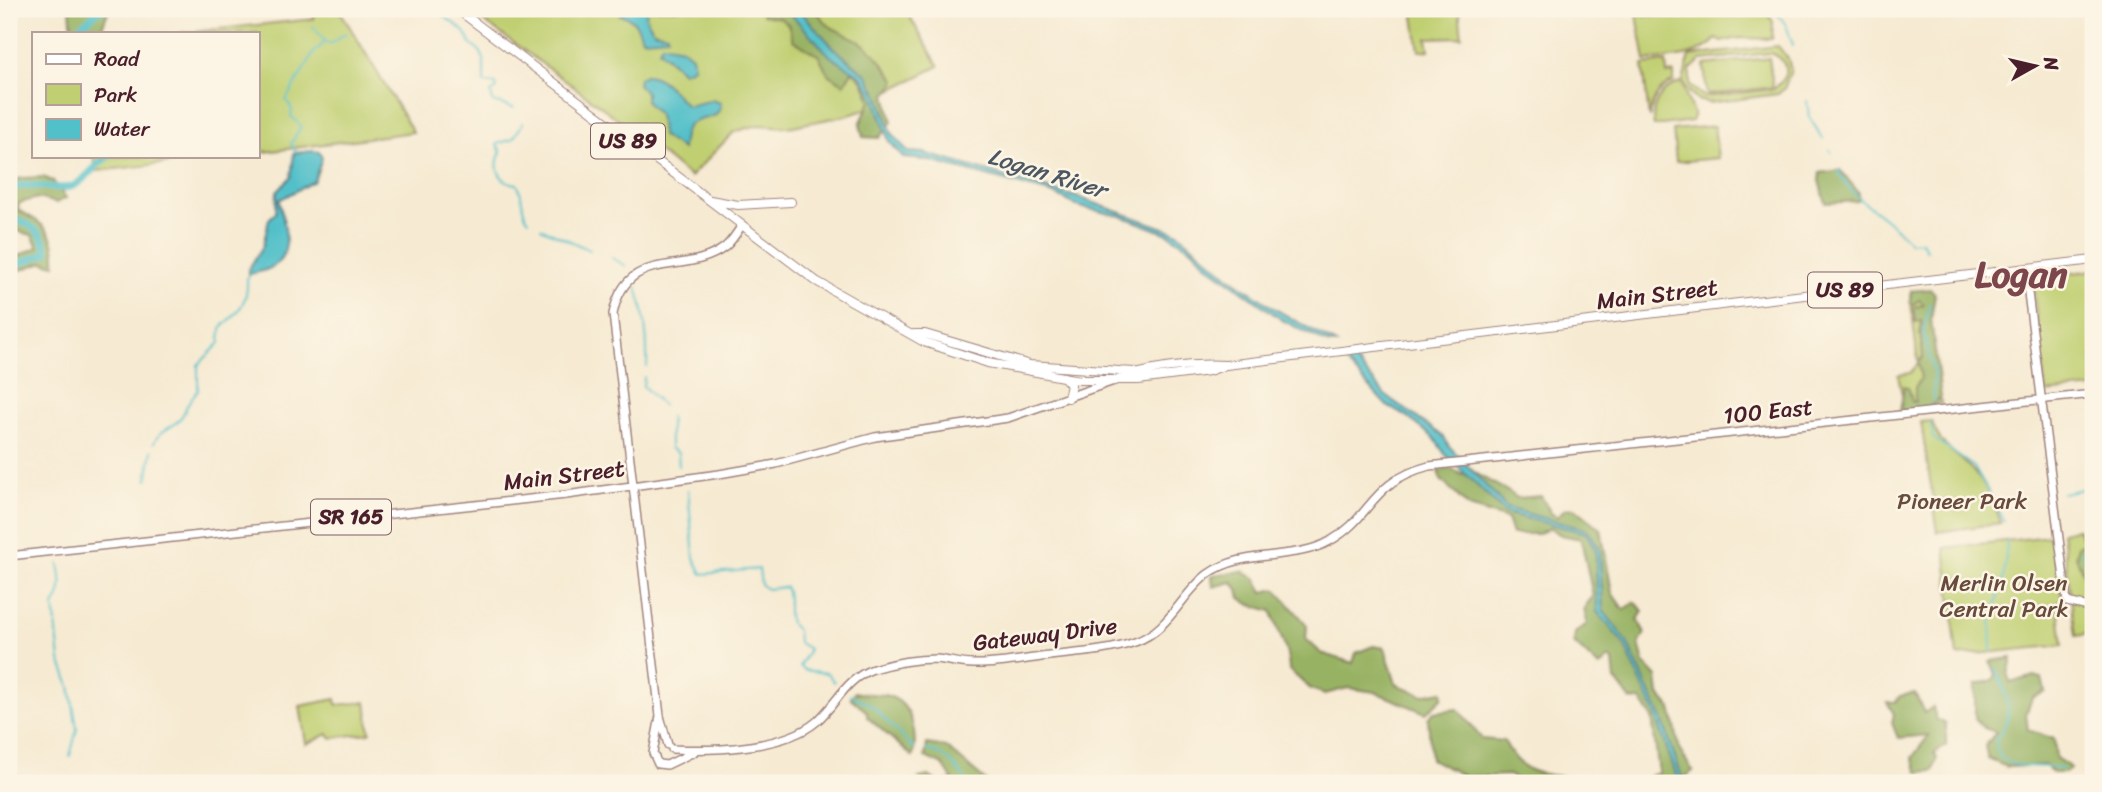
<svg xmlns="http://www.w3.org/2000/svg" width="2102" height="792" font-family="Sriracha,sans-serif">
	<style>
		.green { fill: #c0cf71; stroke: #85774e; stroke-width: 2; fill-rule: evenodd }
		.forest { fill: #98b263; stroke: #716847; stroke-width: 2 }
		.water { fill: #52c0c9; stroke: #4e707a; stroke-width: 2 }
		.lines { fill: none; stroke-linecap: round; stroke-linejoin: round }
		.stream { stroke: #52c0c9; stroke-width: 2 }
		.river { stroke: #52c0c9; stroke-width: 7 }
		.major-casing { stroke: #a0847e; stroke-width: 10 }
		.highway-casing { stroke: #a0847e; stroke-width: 10 }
		.major { stroke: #fff; stroke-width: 7 }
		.highway { stroke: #fff; stroke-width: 8 }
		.labels { text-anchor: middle; stroke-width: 5; stroke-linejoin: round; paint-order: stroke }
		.shield { fill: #fcf5e5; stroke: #7f5f63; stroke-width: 2 }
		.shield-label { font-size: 21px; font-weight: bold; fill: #4a1f2b }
		.street-label { font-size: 23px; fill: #4a1f2b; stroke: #fcf5e5 }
		.park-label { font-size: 23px; fill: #684b3c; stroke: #fcf5e5 }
		.water-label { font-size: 24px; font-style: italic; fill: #4d5762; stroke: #fcf5e5 }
		.town-label { font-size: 37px; font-weight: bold; fill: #7d464d; stroke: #fcf5e5 }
	</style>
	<rect width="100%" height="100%" fill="#fcf5e5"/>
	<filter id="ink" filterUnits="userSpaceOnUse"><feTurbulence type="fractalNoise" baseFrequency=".0143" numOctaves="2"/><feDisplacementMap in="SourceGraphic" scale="14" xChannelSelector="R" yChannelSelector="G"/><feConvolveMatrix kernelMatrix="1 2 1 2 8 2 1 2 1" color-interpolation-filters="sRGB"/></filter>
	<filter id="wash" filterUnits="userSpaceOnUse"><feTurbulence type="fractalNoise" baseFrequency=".00686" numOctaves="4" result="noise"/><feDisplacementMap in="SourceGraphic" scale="28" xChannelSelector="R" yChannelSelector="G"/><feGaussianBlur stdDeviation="1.57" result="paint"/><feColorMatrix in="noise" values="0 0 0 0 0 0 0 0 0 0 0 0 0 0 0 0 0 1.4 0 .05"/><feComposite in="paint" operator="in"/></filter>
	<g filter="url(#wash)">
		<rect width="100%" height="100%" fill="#f6ead2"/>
		<path class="green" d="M316 9H339L413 132 257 153V33H180L313 19Z
			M467 9H905L939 66 885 93 888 102 849 115 788 127 758 125 734 132 690 177 618 119Z
			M1413 9H1459L1462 37 1427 38 1429 50 1419 51Z
			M1636 9H1640L1641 15C1666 15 1686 18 1708 15L1713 9H1766L1773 22 1772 39 1739 38 1721 42 1716 39C1699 58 1670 58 1645 61Z
			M1778 46 1788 59 1791 70 1784 89 1778 94 1710 103 1697 100 1686 89 1683 81 1690 56ZM1770 53C1783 57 1788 66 1784 79L1774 89 1705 97 1690 86V70L1701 60Z
			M1769 58 1773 87 1707 95 1704 65Z
			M1666 62 1667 74 1674 73V81C1658 89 1652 100 1649 118L1643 65Z
			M1681 82 1694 116 1692 121 1654 126C1650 106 1661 88 1681 82Z
			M1714 126 1718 158 1676 162 1673 130Z
			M93 156H233L97 171Z
			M2093 270V388L2046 393 2032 279Z
			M1931 292 1929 320 1941 404 1905 410 1898 375 1910 373 1918 363 1910 295Z
			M1932 421C1939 448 1959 454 1976 474 1988 488 1996 507 2001 523L1938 532 1921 422Z
			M2078 529 2093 563V633L2076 636 2062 532Z
			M2049 536 2053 538 2062 597 2058 603 2063 645 1957 656 1945 548Z
			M336 699 337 705 366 702 370 733 330 738 328 734 306 744 300 706Z"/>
		<path class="forest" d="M70 9H109L100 33H72Z
			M763 9H816C828 32 839 29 859 41 875 51 885 66 896 81L886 95 892 122 879 138 863 137 860 124 871 100 863 81 852 71 844 84 828 74 819 56 793 40 788 24 780 18 762 15Z
			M1840 170 1859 193 1858 201 1826 203 1819 181 1820 173Z
			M43 177 53 181 66 198 56 203 38 198 19 203 18 210C44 223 57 233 55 265L43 262 9 274V260L38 247 32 235 9 229V182L22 178Z
			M1931 289 1935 294 1931 319 1941 397 1928 408 1900 412 1904 386 1909 389 1912 402H1915V387L1921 378 1918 362 1923 357 1920 334 1922 321 1915 322 1914 307 1924 305 1920 300 1914 304 1910 302 1911 291Z
			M1449 468 1463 475 1469 468C1485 481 1502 486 1517 498L1541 496 1551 513 1557 517 1565 509 1575 508 1601 529 1612 593 1624 610 1635 602 1643 611 1638 620 1645 633 1639 644 1644 663 1657 677 1659 695 1671 708 1680 751 1693 771C1679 782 1664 789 1647 780L1651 775 1659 774 1652 718 1641 700H1631L1615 680 1613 661 1609 658 1599 667 1574 643 1575 633 1587 624 1584 608 1593 596 1581 539 1561 535 1550 528 1538 534H1512L1507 519 1469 507 1441 480 1438 471Z
			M2088 544 2093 556V599L2076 556 2078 545Z
			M1243 571 1256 579 1263 592 1276 589 1307 625 1306 639 1321 653 1353 663 1356 653 1373 646 1385 648 1396 684 1422 695 1442 691 1443 697 1426 713 1375 692 1348 688 1325 694 1311 689 1289 670C1289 648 1277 632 1272 611L1251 605 1240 598 1238 589 1232 582 1213 587 1212 575Z
			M2012 658 2008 675 2010 683 2034 676 2042 678 2045 692 2032 698 2026 714 2028 730 2054 739 2056 758 2071 768 2065 773H2053L2045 765 2007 767 1988 759 1985 746 1996 732 1984 728 1975 718V685L1993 680 1996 674 1990 661Z
			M855 692C865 695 878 693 888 696 913 703 918 736 913 757L867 717V712L851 698Z
			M1915 693 1924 713 1933 707 1936 719 1946 724V746L1934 753 1937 758 1933 771 1918 772 1912 758 1929 735 1898 738 1892 723 1894 714 1887 702H1895L1900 696Z
			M1458 709 1482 739 1504 741C1528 786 1550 769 1593 783H1521L1509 775 1466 777 1431 759 1428 718 1434 712Z
			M927 744 946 747 988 783H926L919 778 929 776 939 783 953 780 943 765 925 757Z"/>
		<path class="water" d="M627 9H647L646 18 654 31 667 34 668 37 642 39C639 27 633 16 620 15Z
			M786 9H798L835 49 867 75 880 99 891 132 908 152 924 153 1083 199 1178 233 1228 276 1272 307 1336 344H1329L1282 320 1207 265 1192 249 1168 234 1121 216 1080 207 1054 194 927 160 904 158 889 141 874 97 861 76 831 57Z
			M662 44 682 48 692 56 694 67 683 72 659 50Z
			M645 75C663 75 675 95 687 106L713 100 720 103 721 107 716 115C689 124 684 120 682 149L662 136 659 115 646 102V93L638 84 639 78Z
			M313 151 319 152 322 158 314 181 279 200C287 236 298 269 248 274V270L263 246 269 219 276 212 277 191 291 177 294 153Z
			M1353 358 1385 395 1444 437 1448 445 1507 508 1588 530 1600 549 1603 610 1627 642 1662 719 1684 783H1679L1654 711 1624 644 1597 612 1596 551 1586 533 1505 513 1445 454 1434 438 1406 416 1387 406 1343 359Z"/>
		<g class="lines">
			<path class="stream" d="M434 9C446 20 467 27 470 44L480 51 484 59V83L496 84 497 89 491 93 493 102 514 108
				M1774 9 1786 25 1793 45
				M313 26 324 40
				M1807 101 1809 117 1823 139
				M523 123 513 139 497 144 501 152C493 168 499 182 517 184 524 195 520 211 529 220
				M1829 149 1831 152
				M296 152 291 144 301 126 291 116 292 109 286 100C295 84 304 70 313 54 316 49 322 47 325 41L330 44 346 33
				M1838 170C1852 203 1887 213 1909 242L1922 241 1926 250
				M541 228 590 250
				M612 258 626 266
				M637 287C645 313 648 338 647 366
				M1930 304 1923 333 1934 373V402
				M644 377 643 386 663 406
				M670 417V448L678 453 679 466
				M1931 424 1933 438 1974 467 2004 521
				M154 443C158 431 171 429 179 420 187 411 187 399 198 391V365L220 343 221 328C238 313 249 302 247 278L251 274
				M147 480 152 450
				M688 490 694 558 702 574 759 569 761 585 767 589 785 587C793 601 781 619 797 630L798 642 809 649 800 666 804 670 827 673 834 682
				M2062 493 2093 487
				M2082 550 2093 591
				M59 564C62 581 64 591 54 606L60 660 70 686 77 729 70 756
				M1992 652 1991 622 2004 577 2007 542
				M1996 668C2006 697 2018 713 1996 739L1997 753C2012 773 2042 763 2063 769
				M851 695 871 705 914 749
				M926 750C944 752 959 768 967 783"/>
			<path class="river" d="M77 33 80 26 102 9
				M9 188C29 181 61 193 75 185 88 178 96 163 109 156
				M9 218C29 222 44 231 47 253L9 267"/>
		</g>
	</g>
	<g filter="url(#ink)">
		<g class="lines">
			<defs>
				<path id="major" d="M2025 269 2067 602 2093 608
					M9 556 566 495 719 474 776 464 875 437 1008 418 1114 381
					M660 716 653 753 658 764 667 765 694 752
					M668 745 660 716 613 314C627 245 685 278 725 247 732 241 737 233 742 225
					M672 749C712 751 784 749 816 722 837 704 845 679 873 669 893 663 916 659 936 659 948 660 960 664 973 664 995 665 1019 660 1041 657 1072 653 1106 652 1135 642 1170 630 1181 594 1208 574 1244 548 1293 562 1330 541 1373 517 1369 482 1429 466L2093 394"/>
				<path id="highway" d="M457 9 816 281 924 342 988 363 1079 380H1138L1209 371 1223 366
					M710 200 738 205 791 202
					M914 334H925L1030 365 1134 372
					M1064 377 1071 385 1068 398
					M1114 381C1148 368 1189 363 1226 365L2093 260"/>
			</defs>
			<use href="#major" class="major-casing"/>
			<use href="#highway" class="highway-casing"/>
			<use href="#major" class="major"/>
			<use href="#highway" class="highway"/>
		</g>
	</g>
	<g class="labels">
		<g class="shield">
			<rect x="591" y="123.5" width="74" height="35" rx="5"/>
			<rect x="1808" y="272.5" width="74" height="35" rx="5"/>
			<rect x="311" y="499.5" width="80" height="35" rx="5"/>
		</g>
		<g class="shield-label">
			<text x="628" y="148">US 89</text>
			<text x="1845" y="297">US 89</text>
			<text x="351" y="524">SR 165</text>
		</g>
		<g class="street-label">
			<text transform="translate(1657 294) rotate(-7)" y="8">Main Street</text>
			<text transform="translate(1768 411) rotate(-6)" y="8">100 East</text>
			<text transform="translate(564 475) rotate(-7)" y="8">Main Street</text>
			<text transform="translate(1045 634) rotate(-7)" y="8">Gateway Drive</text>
		</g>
		<g class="park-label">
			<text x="1962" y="509">Pioneer Park</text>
			<text x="2004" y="591">Merlin Olsen<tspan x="2004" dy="26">Central Park</tspan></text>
		</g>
		<g class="water-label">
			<text transform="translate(1047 173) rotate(17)" y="8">Logan River</text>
		</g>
		<g class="town-label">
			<text x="2021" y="287">Logan</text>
		</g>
	</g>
	<rect width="2102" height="792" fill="none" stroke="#fcf5e5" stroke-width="35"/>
	<rect x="32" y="32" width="228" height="126" fill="#fcf5e5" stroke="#b59f9b" stroke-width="2"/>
	<rect x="46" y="54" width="35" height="10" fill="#ffffff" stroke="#b59f9b" stroke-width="2"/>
	<text x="94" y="66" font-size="21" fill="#4a1f2b">Road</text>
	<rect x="46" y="84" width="35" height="21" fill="#c0cf71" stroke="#b59f9b" stroke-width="2"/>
	<text x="94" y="102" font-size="21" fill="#4a1f2b">Park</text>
	<rect x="46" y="119" width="35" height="21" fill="#52c0c9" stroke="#b59f9b" stroke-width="2"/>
	<text x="94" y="136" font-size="21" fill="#4a1f2b">Water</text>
	<g transform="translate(2035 66) rotate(82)" stroke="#fcf5e5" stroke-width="5" paint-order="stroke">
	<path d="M0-5L12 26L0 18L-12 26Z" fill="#4a1f2b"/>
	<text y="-10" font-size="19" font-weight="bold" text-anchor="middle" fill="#4a1f2b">N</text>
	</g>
</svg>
